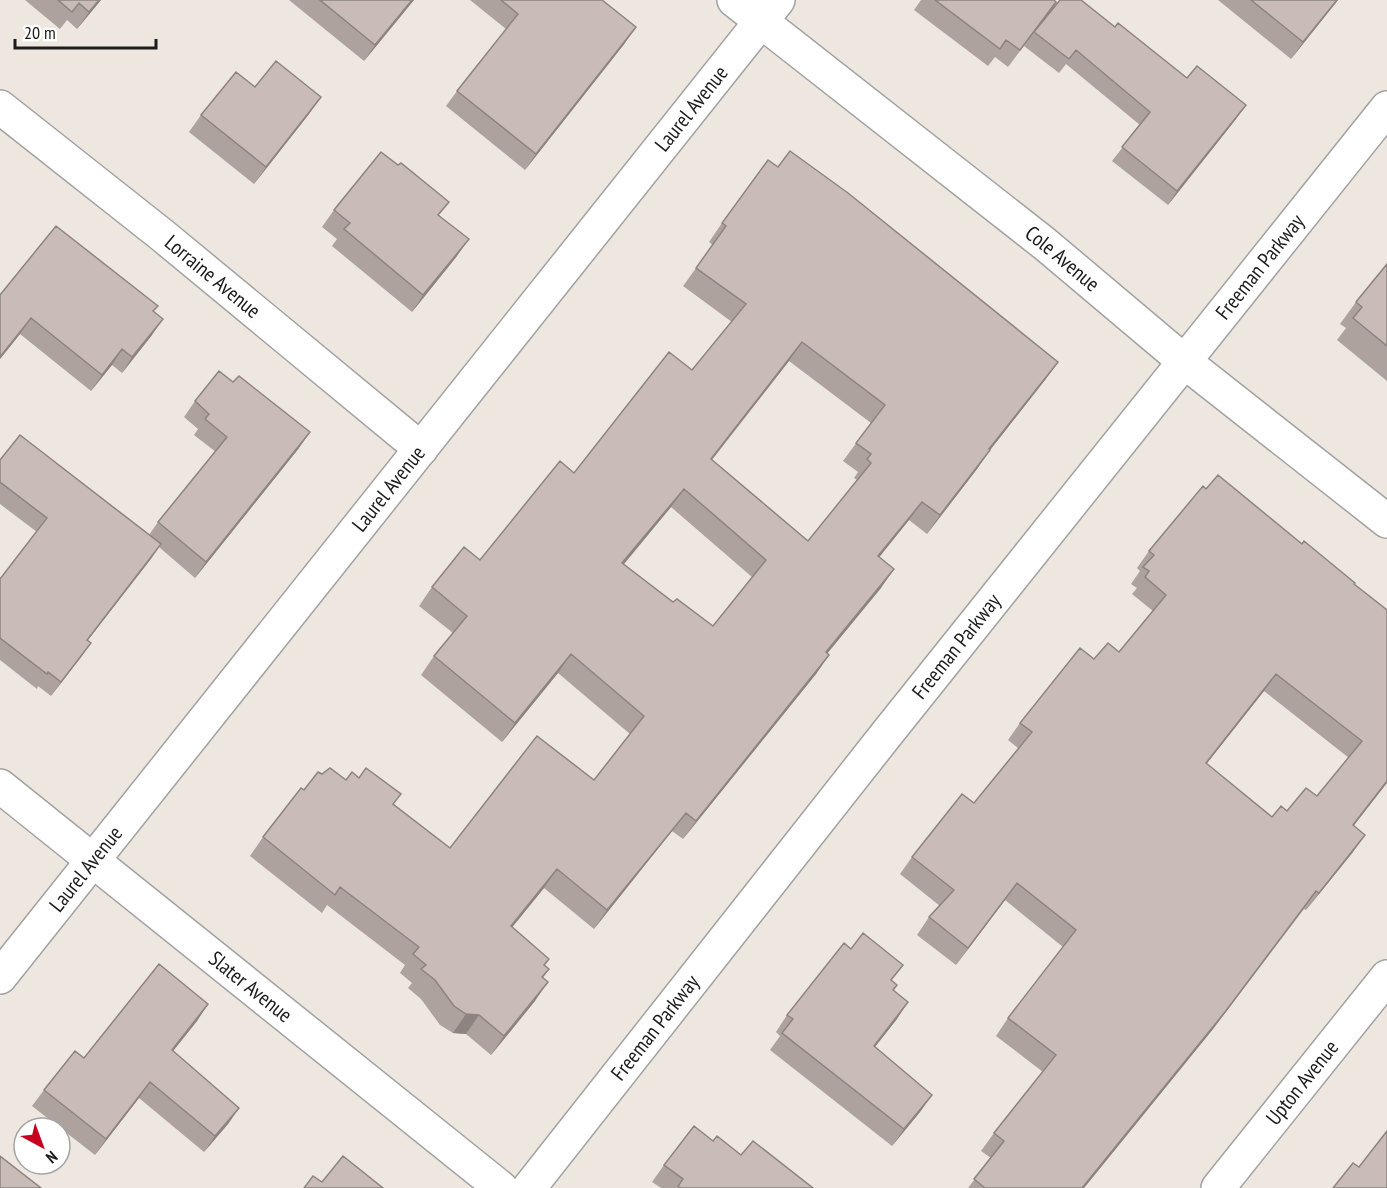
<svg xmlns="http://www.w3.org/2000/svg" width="1387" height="1188" font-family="'PT Sans Narrow',sans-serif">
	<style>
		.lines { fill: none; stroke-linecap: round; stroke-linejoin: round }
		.street-casing { stroke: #a2a2a2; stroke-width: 36 }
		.street { stroke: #fff; stroke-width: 33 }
		.wall { fill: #ada29d; fill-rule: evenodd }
		.shaded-wall { fill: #8d847f }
		.building { fill: #c9bcb6; stroke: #8d847f; stroke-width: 1.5; fill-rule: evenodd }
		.labels { text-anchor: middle; stroke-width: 5; stroke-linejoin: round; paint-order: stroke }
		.street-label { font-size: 21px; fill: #1b1b1b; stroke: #fff }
	</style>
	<rect width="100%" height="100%" fill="#ede7e0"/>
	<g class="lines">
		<defs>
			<g id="street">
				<path id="s1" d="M734 0 1045 244 1185 362 1387 521"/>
				<path id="s2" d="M0 107 162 235 421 449"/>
				<path id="s3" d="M0 786 501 1188"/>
				<path id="s4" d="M0 977 778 0"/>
				<path id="s5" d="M529 1188 885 736 1387 108"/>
				<path id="s6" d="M1218 1188 1387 977"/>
			</g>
		</defs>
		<use href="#street" class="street-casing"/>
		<use href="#street" class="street"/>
	</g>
	<path class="wall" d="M25 0H101L77 29 67 20 60 29Z
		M289 0H414L364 61Z
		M470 0H602L625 43 525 170 446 106 457 91 506 29Z
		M921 0H1054L1038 27H1115L1236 119 1168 205 1112 161 1140 125 1066 64 1059 73 1024 46 1029 39 1008 67 995 57 988 66 914 10Z
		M1218 0H1338L1291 59Z
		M255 87 309 114 254 184 189 132 201 115Z
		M398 165 440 216 457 256 412 312 332 246 337 239 322 227 334 210Z
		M722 223 1058 362 1045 380 990 450 977 469 927 534 909 520 879 557 881 588 827 653 829 655 816 674 683 839 672 831 594 929 544 888 512 927 549 969 543 978 535 1001 491 1055 466 1034 453 1033 440 1025 421 999 408 988 412 983 400 973 405 965 327 905 322 913 250 856 263 837 304 790 322 774 346 780 393 804 450 848 594 780 630 734 558 673 502 742 421 675 434 656 453 633 419 606 432 587 480 560 574 473 692 370 732 322 683 286 713 245 709 242ZM789 361 871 423 843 461 858 472 854 478 857 480 808 541 712 460ZM671 507 752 577 713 626 673 602 624 564Z
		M1387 264V381L1337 340 1346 328 1340 324 1356 302Z
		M0 295 154 312 152 335 122 373 112 365 91 391 20 334 0 359Z
		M195 401 299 448 195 578 159 547 88 640 81 657 51 696 38 686 37 689 0 660V579L37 532 0 504V460L149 535 158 522 216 452 194 435 198 429 184 417Z
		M1206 489 1302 544 1387 610 1354 826 1353 852 1306 910 1304 909 1213 1029 1084 1188H968L991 1158 981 1151 994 1133 1043 1072 996 1036 1008 1018 1063 947 1005 900 956 965 917 935 929 917 940 906 900 874 912 857 974 803 1018 748 1008 740 1020 723 1094 659 1119 652 1153 611 1132 594 1137 588 1131 584 1140 571 1137 568 1149 551ZM1264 691 1349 758 1317 796 1272 817 1206 764Z
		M892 981 897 985 894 990 897 1019 875 1047 932 1095 920 1112 892 1146 770 1050 780 1036 776 1032 787 1015Z
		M208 1004 197 1021 173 1051 239 1108 228 1124 204 1152 139 1098 95 1155 32 1106 44 1090 84 1058Z
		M713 1141 741 1155 813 1188H661L652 1182 664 1165Z"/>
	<path class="shaded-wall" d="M99 0H101L77 29 89 12Z
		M412 0H414L364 61 375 45Z
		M1337 0H1338L1291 59 1303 42Z
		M636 27 625 43 525 170 536 154Z
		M321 97 309 114 254 184 266 167Z
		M1246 105 1236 119 1168 205 1177 191Z
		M469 239 457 256 412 312 423 295Z
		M31 318 20 334 0 359V357Z
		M163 319 152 335 122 373 132 357Z
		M802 342 789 361 698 477 711 459Z
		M122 349 112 365 91 391 102 375Z
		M1058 362 1045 380 976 468 989 449Z
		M310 432 299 448 195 578 206 562Z
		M990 450 977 469 927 534 940 515Z
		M684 489 671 507 609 582 622 563Z
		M922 502 909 520 865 575 878 556Z
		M161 544 151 559 77 654 87 640Z
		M894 569 881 588 813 671 826 652Z
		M91 643 81 657 51 696 61 682Z
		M571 654 558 673 502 742 515 723Z
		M829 655 816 674 683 839 696 821Z
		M1276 674 1264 691 1193 781 1206 763Z
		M1387 781V783L1341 842 1353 825Z
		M686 813 672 831 594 929 607 910Z
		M1365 835 1353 852 1306 910 1319 893Z
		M557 869 544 888 498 945 511 926Z
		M1017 883 1005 900 956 965 968 948Z
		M1316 891 1213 1029 1084 1188H1082Z
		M548 982 535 1001 491 1055 504 1036Z
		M908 1002 897 1019 862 1063 874 1046Z
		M208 1004 197 1021 161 1066 172 1050Z
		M466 1014 479 1015 466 1034 453 1033Z
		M150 1082 139 1098 95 1155 106 1139Z
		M932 1095 920 1112 892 1146 904 1129Z
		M239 1108 228 1124 204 1152 215 1136Z"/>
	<path class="building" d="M58 0H99L89 12 79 3 72 12Z
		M320 0H412L375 45Z
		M501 0H602L636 27 536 154 457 91 518 14Z
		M935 0H1054L1056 2 1020 50 1006 40 1000 49Z
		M1060 0H1081L1115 27 1118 23 1187 78 1197 66 1246 105 1177 191 1122 147 1150 112 1076 50 1069 59 1034 32Z
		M1251 0H1337L1303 42Z
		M276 61 321 97 266 167 201 115 236 72 255 87Z
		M790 151 848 193 1058 362 989 449 990 450 940 515 922 502 878 556 894 569 826 652 829 655 696 821 686 813 607 910 557 869 511 926 549 959 544 965 549 969 542 977 548 982 504 1036 479 1015 466 1014 454 1006 435 980 421 969 426 965 413 954 419 947 340 887 335 895 263 837 301 788 304 790 318 772 322 774 330 768 346 780 352 772 359 778 366 768 401 794 393 804 450 848 537 736 594 780 644 716 571 654 515 723 434 656 467 616 432 587 464 547 480 560 560 461 574 473 669 352 692 370 746 304 696 268 726 226 722 223 768 160 778 167ZM802 342 885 405 856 443 871 454 867 459 871 463 808 541 711 459ZM684 489 766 560 713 626 677 599 673 602 622 563Z
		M381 152 398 165 401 163 449 202 438 215 469 239 423 295 344 229 350 223 334 210Z
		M56 226 158 306 153 311 163 319 132 357 122 349 102 375 31 318 0 357V295Z
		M1387 264V346L1353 318 1362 307 1356 302Z
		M219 371 233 382 239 376 310 432 206 562 158 522 227 437 205 419 209 414 195 401Z
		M20 435 161 544 87 640 91 643 61 682 48 672 47 674 0 638V579L47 518 0 482V460Z
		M1218 475 1302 544 1304 541 1355 583 1354 584 1387 610V781L1353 825 1365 835 1319 893 1316 891 1225 1012 1082 1188H985L974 1179 1004 1141 994 1133 1056 1055 1008 1018 1076 930 1017 883 968 948 929 917 954 890 912 857 962 794 974 803 1032 732 1020 723 1080 648 1094 659 1108 643 1119 652 1166 595 1145 577 1149 571 1143 567 1154 555 1149 551 1203 486 1206 489ZM1276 674 1362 741 1317 796 1306 788 1287 811 1281 806 1272 817 1206 763Z
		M863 933 903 965 891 980 897 985 893 990 908 1002 874 1046 932 1095 904 1129 782 1033 793 1019 787 1015 844 943 851 949Z
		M159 964 208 1004 172 1050 239 1108 215 1136 150 1082 106 1139 44 1090 75 1051 84 1058Z
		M694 1126 713 1141 717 1136 741 1155 753 1141 813 1188H681L678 1186 683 1179 664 1165Z
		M1387 1131V1188H1333L1353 1163 1359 1167Z
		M0 1156 41 1188H0Z
		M343 1156 383 1188H304L313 1176 322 1182Z"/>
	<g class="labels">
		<g class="street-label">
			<text dy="7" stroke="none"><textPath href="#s4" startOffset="1110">Laurel Avenue</textPath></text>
			<text dy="7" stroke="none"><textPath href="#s1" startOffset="418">Cole Avenue</textPath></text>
			<text dy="7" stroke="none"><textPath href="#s5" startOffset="1176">Freeman Parkway</textPath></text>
			<text dy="7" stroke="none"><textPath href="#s2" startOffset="272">Lorraine Avenue</textPath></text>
			<text dy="7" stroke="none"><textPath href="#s4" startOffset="624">Laurel Avenue</textPath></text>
			<text dy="7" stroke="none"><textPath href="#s5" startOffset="690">Freeman Parkway</textPath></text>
			<text dy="7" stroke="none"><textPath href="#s4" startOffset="138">Laurel Avenue</textPath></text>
			<text dy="7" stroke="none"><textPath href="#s3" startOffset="321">Slater Avenue</textPath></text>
			<text dy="7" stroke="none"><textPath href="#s5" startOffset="204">Freeman Parkway</textPath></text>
			<text dy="7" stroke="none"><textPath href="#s6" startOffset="135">Upton Avenue</textPath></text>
		</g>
	</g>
	<g transform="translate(42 1146) rotate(139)"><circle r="28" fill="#ffffff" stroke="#a4a4a4" stroke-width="1.5"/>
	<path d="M0-4.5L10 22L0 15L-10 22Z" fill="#c6001f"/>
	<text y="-9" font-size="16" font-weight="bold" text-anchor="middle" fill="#1b1b1b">N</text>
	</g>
	<path d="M15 39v9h141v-9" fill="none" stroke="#1b1b1b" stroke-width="3"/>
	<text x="24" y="39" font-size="18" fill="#1b1b1b" stroke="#ffffff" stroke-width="4.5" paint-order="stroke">20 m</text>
</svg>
